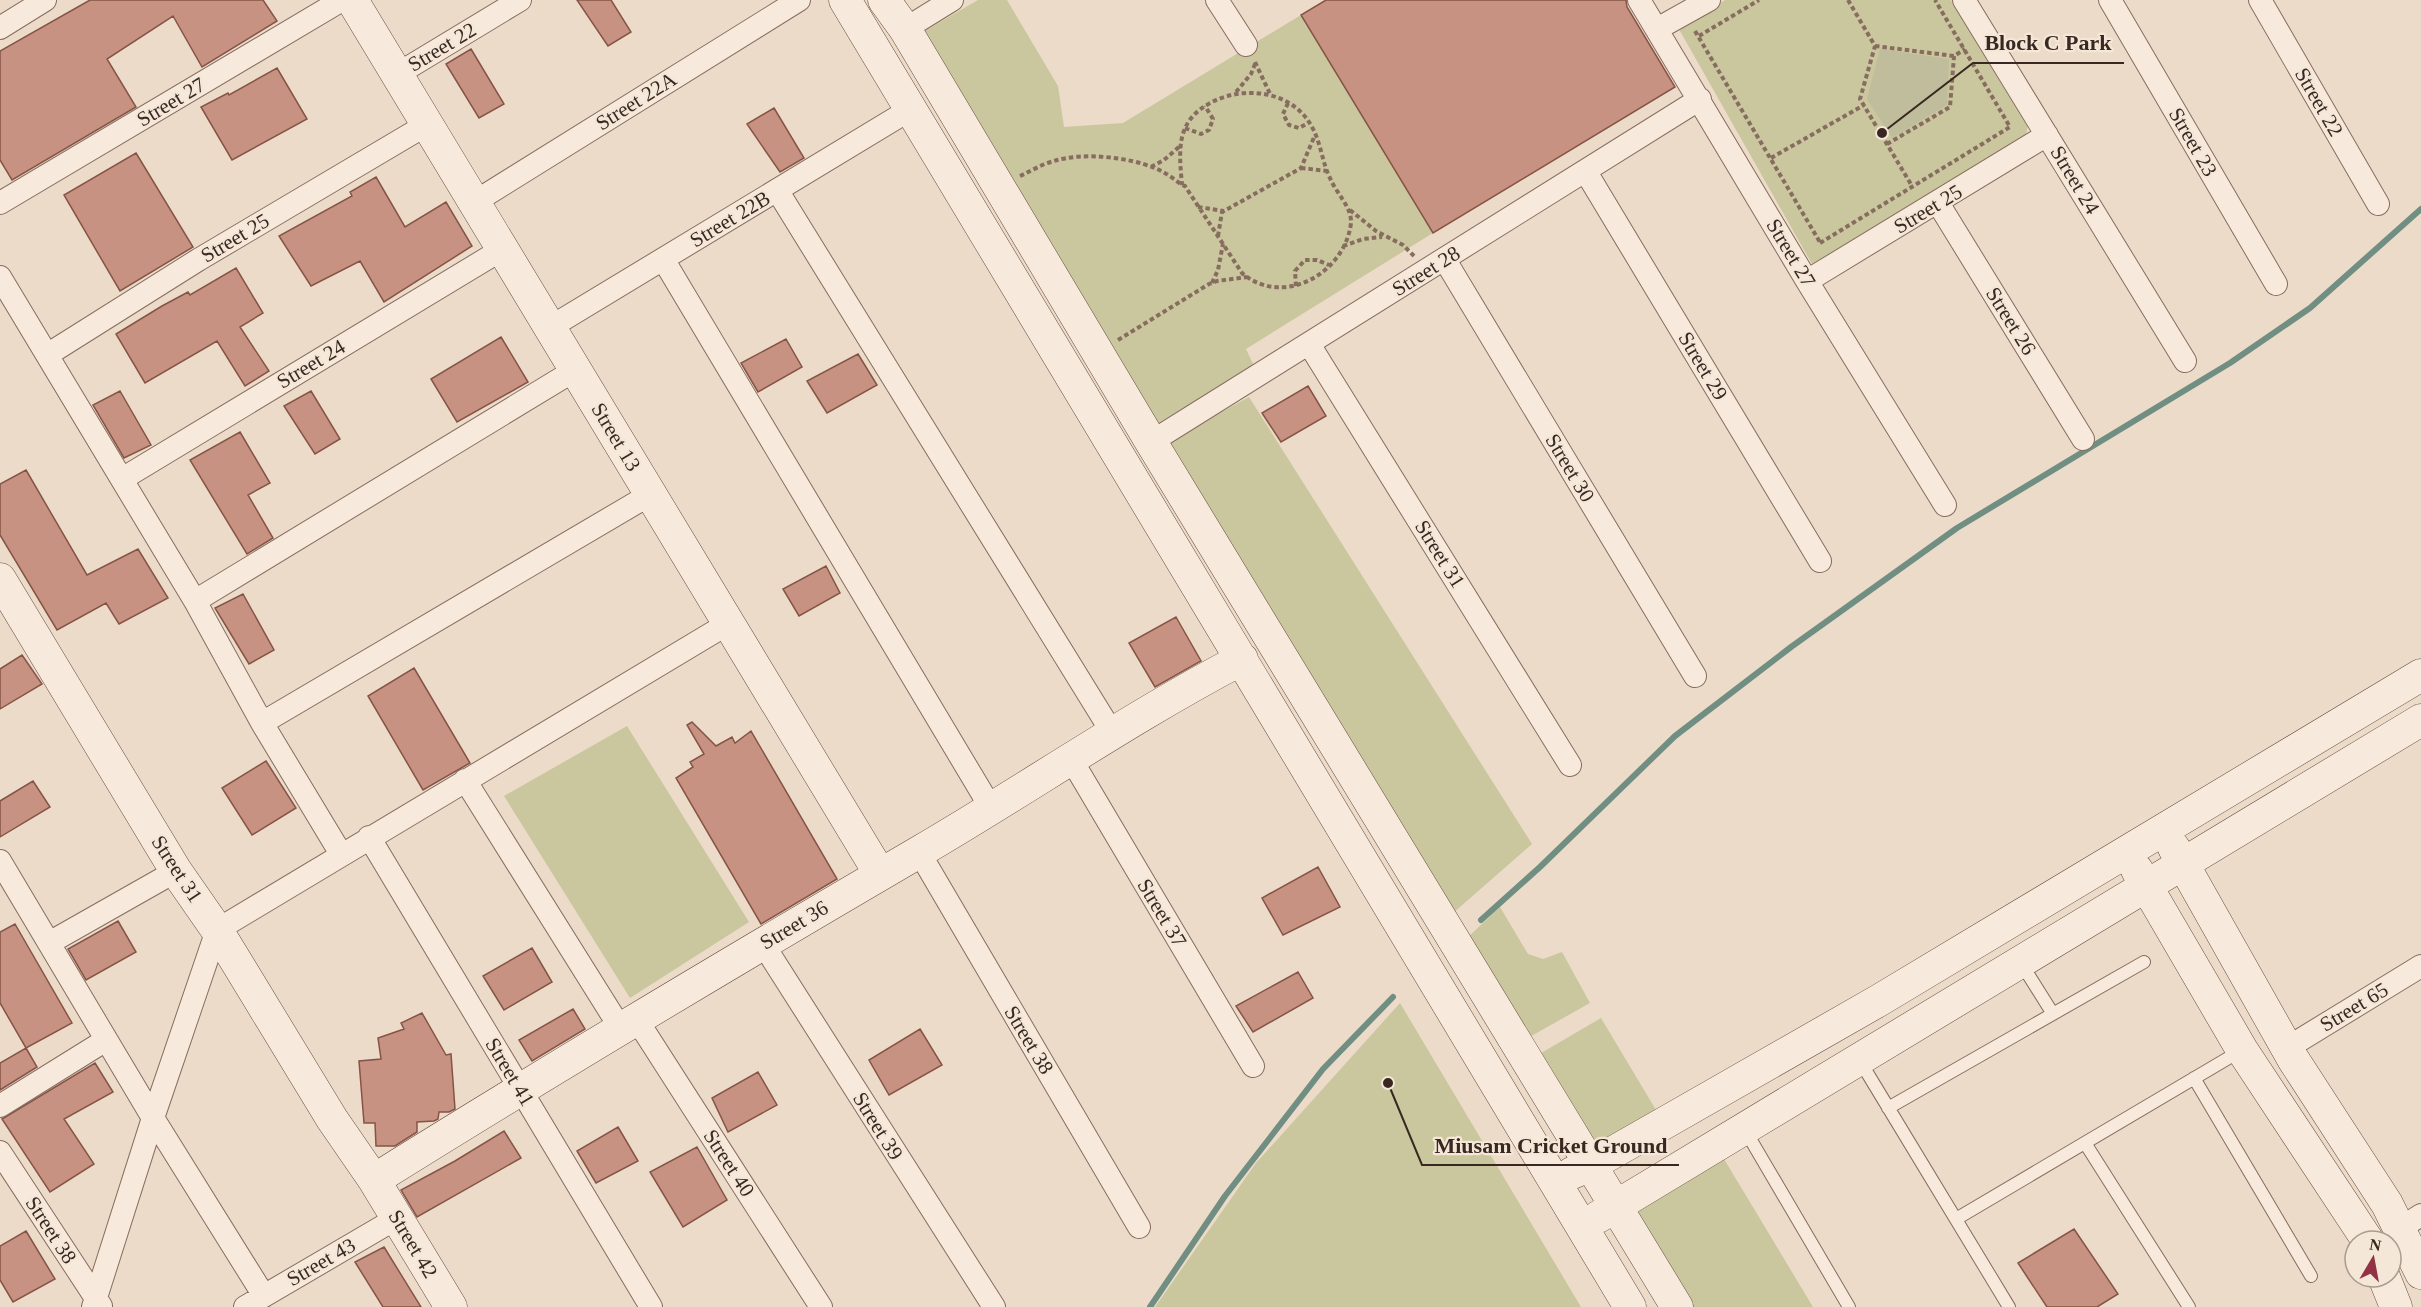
<svg xmlns="http://www.w3.org/2000/svg" width="2421" height="1307" font-family="'Times New Roman',serif">
	<style>
		.green { fill: #cac79e }
		.cemetery { fill: #bfbd9c }
		.lines { fill: none; stroke-linecap: round; stroke-linejoin: round }
		.stream { stroke: #708f82; stroke-width: 6 }
		.building { fill: #c79282; stroke: #855446; stroke-width: 1.5 }
		.lane-casing { stroke: #876d5f; stroke-width: 14 }
		.street-casing { stroke: #876d5f; stroke-width: 24 }
		.secondary-casing { stroke: #694e42; stroke-width: 33 }
		.path { stroke: #876d5f; stroke-width: 4; stroke-dasharray: 4.5 3; stroke-linecap: butt }
		.lane { stroke: #f7eadc; stroke-width: 12 }
		.street { stroke: #f7eadc; stroke-width: 22 }
		.secondary { stroke: #f7eadc; stroke-width: 32 }
		.labels { text-anchor: middle; stroke-width: 4.5; stroke-linejoin: round; paint-order: stroke }
		.street-label { font-size: 21px; fill: #392821; stroke: #f4e7d8 }
		.leader { fill: none; stroke: #392821; stroke-width: 2 }
		.callout-dot { fill: #392821; stroke: #f4e7d8; stroke-width: 2 }
		.callout-label { font-size: 22px; text-anchor: middle; font-weight: bold; fill: #392821; stroke: #f4e7d8; stroke-width: 4.5; stroke-linejoin: round; paint-order: stroke }
	</style>
	<rect width="100%" height="100%" fill="#ecdbc9"/>
	<path class="green" d="M978 0H1007L1058 86 1064 127 1123 123 1301 15 1433 233 1246 349 1254 366 1156 424 916 36Z
		M1725 0H1951L2028 126 2026 135 1816 266 1812 264 1680 31V27Z
		M1249 397 1532 844 1452 914 1168 441Z
		M627 726 749 922 630 998 504 796Z
		M1500 907 1528 954 1543 959 1562 952 1590 1003 1526 1039 1466 939Z
		M1400 1003 1581 1307H1155L1256 1163Z
		M1601 1018 1659 1115 1594 1152 1536 1056Z
		M1724 1159 1813 1307H1687L1631 1213Z"/>
	<path class="cemetery" d="M1880 49 1949 59 1947 105 1892 138 1867 99Z"/>
	<g class="lines">
		<path class="stream" d="M1481 920 1540 867 1675 736 1791 647 1957 528 2230 363 2310 308 2421 209
			M1150 1307 1225 1196 1323 1069 1393 997"/>
	</g>
	<path class="building" d="M90 0H263L277 21 202 67 173 16 107 59 136 107 12 180 0 160V51Z
		M577 0H611L631 32 608 46Z
		M1326 0H1626L1627 7 1675 87 1433 233 1301 15Z
		M471 49 504 104 479 118 446 64Z
		M277 68 307 119 232 160 201 107 228 93 229 95Z
		M774 108 804 158 780 172 747 124Z
		M136 153 193 247 120 291 64 195Z
		M376 177 405 227 446 202 472 246 384 302 360 261 311 286 279 236 352 196 350 192Z
		M236 268 263 313 240 327 269 371 245 386 217 341 145 383 116 334 162 306 188 292 190 295Z
		M501 337 528 382 457 422 431 379Z
		M786 339 802 367 758 392 741 363Z
		M858 354 877 385 827 413 807 381Z
		M1308 386 1326 416 1281 442 1262 413Z
		M120 391 151 445 124 458 93 405Z
		M311 391 340 439 315 454 284 406Z
		M240 432 270 483 248 495 273 538 247 554 190 460Z
		M26 470 87 575 138 549 168 598 119 624 106 603 57 630 0 535V484Z
		M826 566 840 593 799 616 783 589Z
		M243 594 274 650 249 664 215 608Z
		M1176 617 1201 661 1155 687 1129 643Z
		M22 655 42 684 0 709V669Z
		M414 668 470 763 423 790 368 696Z
		M692 722 716 746 732 737 735 743 751 731 837 879 761 924 676 778 693 767 690 762 704 754 687 725Z
		M266 761 296 808 252 835 222 788Z
		M33 781 50 807 0 837V801Z
		M1318 867 1340 907 1283 935 1262 898Z
		M118 921 136 952 86 980 68 949Z
		M15 924 72 1023 26 1048 0 1003V932Z
		M532 948 552 982 504 1010 483 976Z
		M1298 972 1313 998 1253 1032 1236 1006Z
		M573 1009 585 1029 532 1061 519 1040Z
		M422 1013 446 1055 451 1054 455 1109 449 1112H439L438 1119 434 1121 417 1122V1132L395 1146H376L375 1123H364L359 1061 381 1059 378 1038 404 1029 401 1023Z
		M920 1029 942 1065 889 1095 869 1060Z
		M26 1048 37 1067 0 1090V1063Z
		M95 1063 113 1092 64 1119 94 1164 50 1192 2 1119Z
		M758 1072 777 1105 728 1132 712 1098Z
		M618 1127 638 1161 596 1183 577 1151Z
		M504 1131 521 1158 417 1217 401 1190 455 1161Z
		M697 1147 727 1200 683 1227 650 1172Z
		M2074 1229 2118 1294 2097 1307H2047L2018 1263Z
		M26 1231 55 1279 13 1302 0 1280V1246Z
		M384 1247 421 1307H383L355 1262Z"/>
	<g class="lines">
		<defs>
			<path id="lane" d="M2021 963 2053 1014
				M1860 1061 2009 1307
				M2194 1078 2311 1276
				M1888 1108 2144 962
				M1745 1130 1849 1307
				M2085 1143 2189 1307
				M1956 1219 2242 1050"/>
			<path id="street" d="M1217 0 1246 45
				M1639 0 1807 281 1945 505
				M1964 0 2185 361
				M2110 0 2276 284
				M2260 0 2378 204
				M0 28 45 0
				M905 29 952 0
				M1657 29 1709 0
				M396 75 520 0
				M1586 172 1820 561
				M777 190 1113 734
				M0 203 342 0
				M473 203 799 0
				M1938 203 2083 439
				M663 259 991 808
				M1445 260 1695 676
				M0 277 195 601 262 723 341 854
				M1807 281 2047 135
				M549 328 911 109
				M1309 344 1570 765
				M47 355 198 260 426 125
				M1151 442 1700 99
				M122 479 501 250
				M195 601 575 370
				M262 723 651 494
				M1071 759 1253 1066
				M465 780 621 1029
				M369 837 651 1307
				M919 852 1139 1227
				M0 861 153 1118 264 1296
				M49 943 176 871
				M763 944 994 1307
				M637 1020 821 1307
				M2287 1048 2421 966
				M0 1106 106 1040
				M0 1152 101 1306
				M2399 1229 2421 1215
				M93 1307 153 1118 217 930 729 623
				M245 1307 397 1218"/>
			<path id="secondary" d="M352 0 880 874
				M845 0 1630 1307
				M884 0 905 29 1151 442 1677 1307
				M0 579 176 871 217 930 332 1119 374 1180C553 1068 736 959 919 852 1027 789 1131 717 1242 659
				M2174 848 2293 1059 2387 1204 2421 1273
				M2137 870 2242 1050 2368 1241
				M1572 1173 1591 1165 1878 1001 2421 675
				M374 1180 451 1307
				M1598 1217 2421 720
				M2384 1277 2396 1307"/>
		</defs>
		<use href="#lane" class="lane-casing"/>
		<use href="#street" class="street-casing"/>
		<use href="#secondary" class="secondary-casing"/>
		<path class="path" d="M1848 0 1875 46 1860 99 1912 186
			M1695 31 1821 244
			M1699 36 1759 0
			M1875 46 1954 56 1965 49
			M1255 62 1271 96
			M1236 92 1251 74 1255 64
			M1288 103 1283 114 1289 125 1299 128 1310 122
			M1185 128 1201 134 1209 130 1213 119 1205 106
			M1887 144 1950 107 1954 56
			M1771 158 1864 105
			M1151 167 1164 160 1179 147
			M1301 168 1327 171
			M1020 176C1031 171 1042 164 1054 161 1082 152 1128 157 1155 168 1165 172 1174 179 1182 185L1185 186 1242 273C1282 308 1345 274 1351 223 1352 207 1336 193 1330 178 1322 162 1321 143 1312 127 1293 91 1245 85 1212 102 1175 121 1179 150 1182 185
			M1198 207 1224 211 1301 168 1315 135
			M1350 210 1376 231 1403 245 1414 256
			M1218 236 1222 212
			M1820 243 2010 127 1935 0
			M1343 246 1363 239 1382 237
			M1212 283 1218 270 1223 244
			M1296 286 1295 271 1305 260H1317L1329 265
			M1118 340 1209 284 1217 281 1247 277"/>
		<use href="#lane" class="lane"/>
		<use href="#street" class="street"/>
		<use href="#secondary" class="secondary"/>
	</g>
	<g class="labels">
		<g class="street-label">
			<text transform="translate(442 47) rotate(-31)" y="7">Street 22</text>
			<text transform="translate(636 101) rotate(-32)" y="7">Street 22A</text>
			<text transform="translate(171 102) rotate(-31)" y="7">Street 27</text>
			<text transform="translate(2319 102) rotate(60)" y="7">Street 22</text>
			<text transform="translate(2193 142) rotate(60)" y="7">Street 23</text>
			<text transform="translate(2075 180) rotate(59)" y="7">Street 24</text>
			<text transform="translate(1928 209) rotate(-31)" y="7">Street 25</text>
			<text transform="translate(730 219) rotate(-31)" y="7">Street 22B</text>
			<text transform="translate(235 238) rotate(-31)" y="7">Street 25</text>
			<text transform="translate(1791 253) rotate(59)" y="7">Street 27</text>
			<text transform="translate(1426 271) rotate(-32)" y="7">Street 28</text>
			<text transform="translate(2011 321) rotate(58)" y="7">Street 26</text>
			<text transform="translate(311 364) rotate(-31)" y="7">Street 24</text>
			<text transform="translate(1703 366) rotate(59)" y="7">Street 29</text>
			<text transform="translate(616 437) rotate(59)" y="7">Street 13</text>
			<text transform="translate(1570 468) rotate(59)" y="7">Street 30</text>
			<text transform="translate(1440 554) rotate(58)" y="7">Street 31</text>
			<text transform="translate(177 869) rotate(57)" y="7">Street 31</text>
			<text transform="translate(1162 913) rotate(59)" y="7">Street 37</text>
			<text transform="translate(794 925) rotate(-31)" y="7">Street 36</text>
			<text transform="translate(2354 1007) rotate(-31)" y="7">Street 65</text>
			<text transform="translate(1029 1040) rotate(59)" y="7">Street 38</text>
			<text transform="translate(510 1072) rotate(59)" y="7">Street 41</text>
			<text transform="translate(878 1126) rotate(58)" y="7">Street 39</text>
			<text transform="translate(729 1163) rotate(57)" y="7">Street 40</text>
			<text transform="translate(51 1230) rotate(57)" y="7">Street 38</text>
			<text transform="translate(413 1244) rotate(59)" y="7">Street 42</text>
			<text transform="translate(321 1262) rotate(-30)" y="7">Street 43</text>
		</g>
	</g>
	<path class="leader" d="M1882 133L1973 63H2124M1388 1083L1422 1165H1679"/>
	<g class="callout-dot">
		<circle cx="1882" cy="133" r="6"/>
		<circle cx="1388" cy="1083" r="6"/>
	</g>
	<g class="callout-label">
		<text x="2048" y="50">Block C Park</text>
		<text x="1551" y="1153">Miusam Cricket Ground</text>
	</g>
	<g transform="translate(2373 1259) rotate(10)"><circle r="28" fill="#f4e7d8" stroke="#a99b8f" stroke-width="1.5"/>
	<path d="M0-4.5L10 22L0 15L-10 22Z" fill="#923345"/>
	<text y="-9" font-size="16" font-weight="bold" text-anchor="middle" fill="#392821">N</text>
	</g>
</svg>
